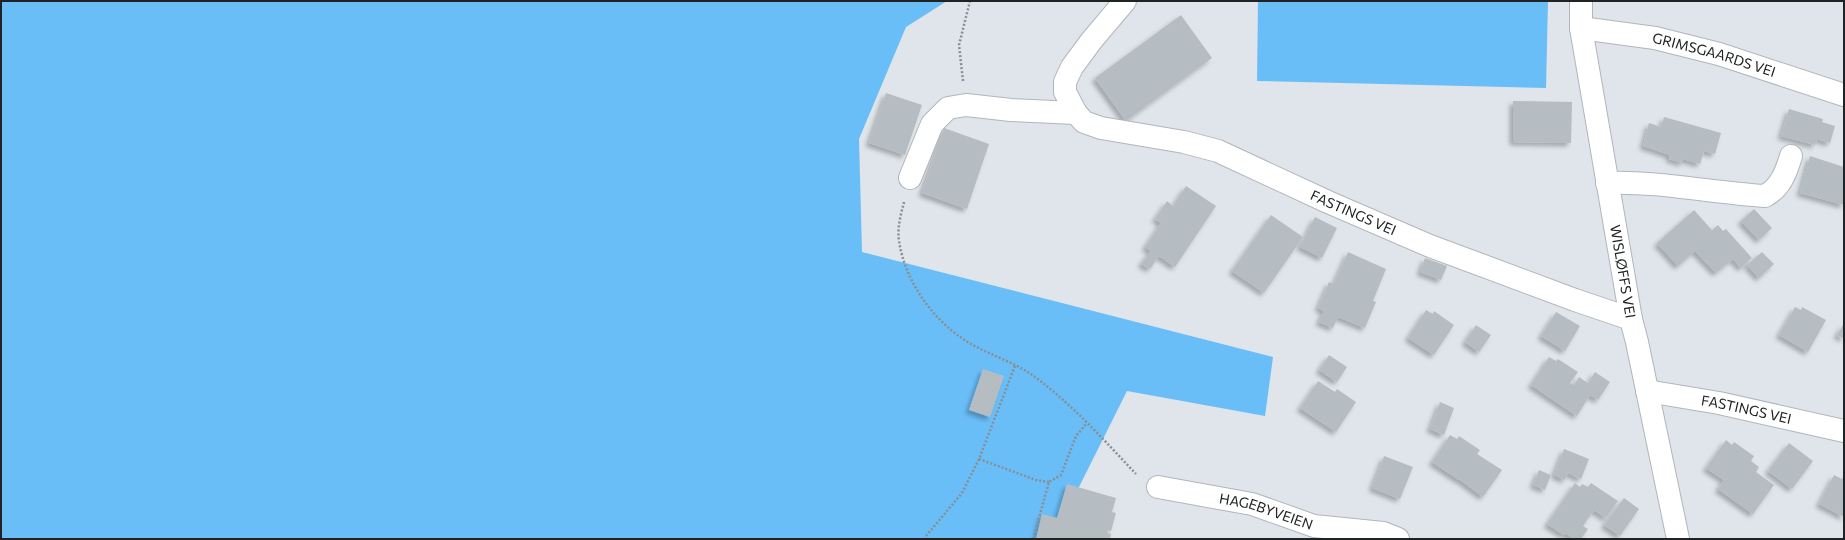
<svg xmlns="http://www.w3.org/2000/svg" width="1845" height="540" font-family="Commissioner,sans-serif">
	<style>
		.green { fill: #6abef8 }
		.building { fill: #b6bdc2; filter: url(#shadow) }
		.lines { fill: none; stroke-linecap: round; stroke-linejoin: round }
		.minor-casing { stroke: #b0b6bb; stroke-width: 24 }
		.path { stroke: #898e91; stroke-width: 2.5; stroke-dasharray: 2 2; stroke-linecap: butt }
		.minor { stroke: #fff; stroke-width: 22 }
		.labels { text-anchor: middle; stroke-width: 3; stroke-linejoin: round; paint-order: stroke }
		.street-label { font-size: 14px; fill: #202324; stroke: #dfe5ea }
	</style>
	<defs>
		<filter id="shadow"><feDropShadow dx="-3.5" dy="3.5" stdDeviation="2" flood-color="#0004"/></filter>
	</defs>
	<rect width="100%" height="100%" fill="#dfe5ea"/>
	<path class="green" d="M1 1H947L906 27 859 139 862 252 1273 357 1265 416 1127 391 1053 539H1Z
		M1258 1H1548L1546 88 1257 81Z"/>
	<path class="building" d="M1181 15 1212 58 1126 121 1095 78Z
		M886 93 922 105 905 155 869 143Z
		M1513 101 1572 102 1571 143 1513 142Z
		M1789 109 1823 119 1822 122 1835 126 1830 143 1817 139 1815 145 1781 136Z
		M1664 117 1721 133 1715 154 1704 151 1700 164 1683 159V163L1669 159 1670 155 1643 146 1649 123 1661 127Z
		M944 128 989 144 967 209 922 193Z
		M1810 156 1844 167V205L1800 193Z
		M1186 186 1216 206 1175 267 1159 256 1150 269 1141 264 1151 251 1145 247 1161 223 1155 219 1167 201 1173 206Z
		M1754 209 1772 228 1759 240 1741 221Z
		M1694 210 1712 230 1718 225 1723 231 1726 229 1752 258 1741 268 1733 259 1716 273 1695 251 1678 266 1657 243Z
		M1271 215 1303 237 1264 293 1232 271Z
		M1315 217 1337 228 1322 258 1300 247Z
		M1348 252 1386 269 1373 301 1376 302 1365 328 1338 317 1333 328 1319 322 1324 311 1318 308 1329 282 1334 284Z
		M1762 252 1774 264 1759 278 1747 265Z
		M1425 258 1447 266 1441 280 1420 272Z
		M1795 307 1801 310 1802 307 1826 320 1808 352 1779 335Z
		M1426 310 1433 314 1434 311 1454 325 1434 355 1408 338Z
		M1556 312 1580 326 1565 351 1541 336Z
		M1844 323V339L1837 335Z
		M1476 325 1491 335 1479 352 1465 342Z
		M1329 355 1347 367 1337 382 1319 370Z
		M1549 357 1556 361 1558 359 1578 372 1570 383 1574 385 1579 377 1588 383 1595 372 1610 382 1598 400 1590 395 1577 416 1531 385Z
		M983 369 1004 376 990 417 969 410Z
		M1318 381 1335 392 1337 389 1356 402 1336 432 1300 408Z
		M1440 402 1454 408 1444 435 1430 429Z
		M1450 435 1457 439 1459 436 1480 450 1477 454 1502 470 1483 497 1459 479V480L1432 462Z
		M1726 440 1732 445 1734 442 1754 456 1751 461 1759 467 1756 472 1774 485 1753 514 1718 489 1724 480 1706 468Z
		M1789 443 1813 461 1792 489 1768 471Z
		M1564 449 1589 459 1581 479 1568 473 1565 480 1554 475Z
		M1384 456 1413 467 1400 499 1372 488Z
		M1539 470 1551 475 1545 490 1533 485Z
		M1834 475 1842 479 1844 476V517L1819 504Z
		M1575 483 1580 487 1582 484 1588 487 1591 483 1618 501 1606 518 1594 510 1583 526 1588 529 1581 539H1574L1565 533 1564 535 1547 524Z
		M1067 484 1116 498 1112 512 1116 513 1111 531 1107 530V533L1111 534 1110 539H1036L1042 514 1057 518Z
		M1624 498 1639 509 1620 536 1604 525Z"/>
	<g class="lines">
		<defs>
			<g id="minor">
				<path id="s1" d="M1125 1 1092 40 1072 67 1065 82V92L1076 113 1084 122 1101 128 1184 142 1218 151 1328 202 1430 246 1575 300 1631 319"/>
				<path id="s2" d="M1581 1V28L1631 319 1637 342 1678 539"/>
				<path id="s3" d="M1581 28 1655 38 1719 54 1844 95"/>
				<path d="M910 178 932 124 948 108 966 105 1011 110 1076 113"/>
				<path d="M1607 183C1660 181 1712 193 1765 196 1780 188 1786 173 1791 156"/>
				<path id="s4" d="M1647 391 1719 403 1844 431"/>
				<path id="s5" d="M1158 487 1252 504 1314 526 1383 533 1398 539"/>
			</g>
		</defs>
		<use href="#minor" class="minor-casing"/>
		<path class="path" d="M963 81 959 45 970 1
			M904 202C901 214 897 228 899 241 905 281 932 319 966 341 987 354 1011 361 1031 374 1070 402 1103 439 1136 474
			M979 459 1036 480 1049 482
			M926 536 962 493 979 459 1015 366
			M1033 539 1049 482 1061 475 1076 436 1087 423"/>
		<use href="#minor" class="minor"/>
	</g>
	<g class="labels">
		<g class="street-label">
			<text dy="5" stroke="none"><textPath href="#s3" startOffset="136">GRIMSGAARDS VEI</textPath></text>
			<text dy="5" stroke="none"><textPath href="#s1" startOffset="433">FASTINGS VEI</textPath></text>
			<text dy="5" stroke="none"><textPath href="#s2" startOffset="274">WISLØFFS VEI</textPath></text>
			<text dy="5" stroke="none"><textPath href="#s4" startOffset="101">FASTINGS VEI</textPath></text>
			<text dy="5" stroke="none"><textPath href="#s5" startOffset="111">HAGEBYVEIEN</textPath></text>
		</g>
	</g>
	<rect width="1845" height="540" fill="none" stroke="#202324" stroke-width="4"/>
</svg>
